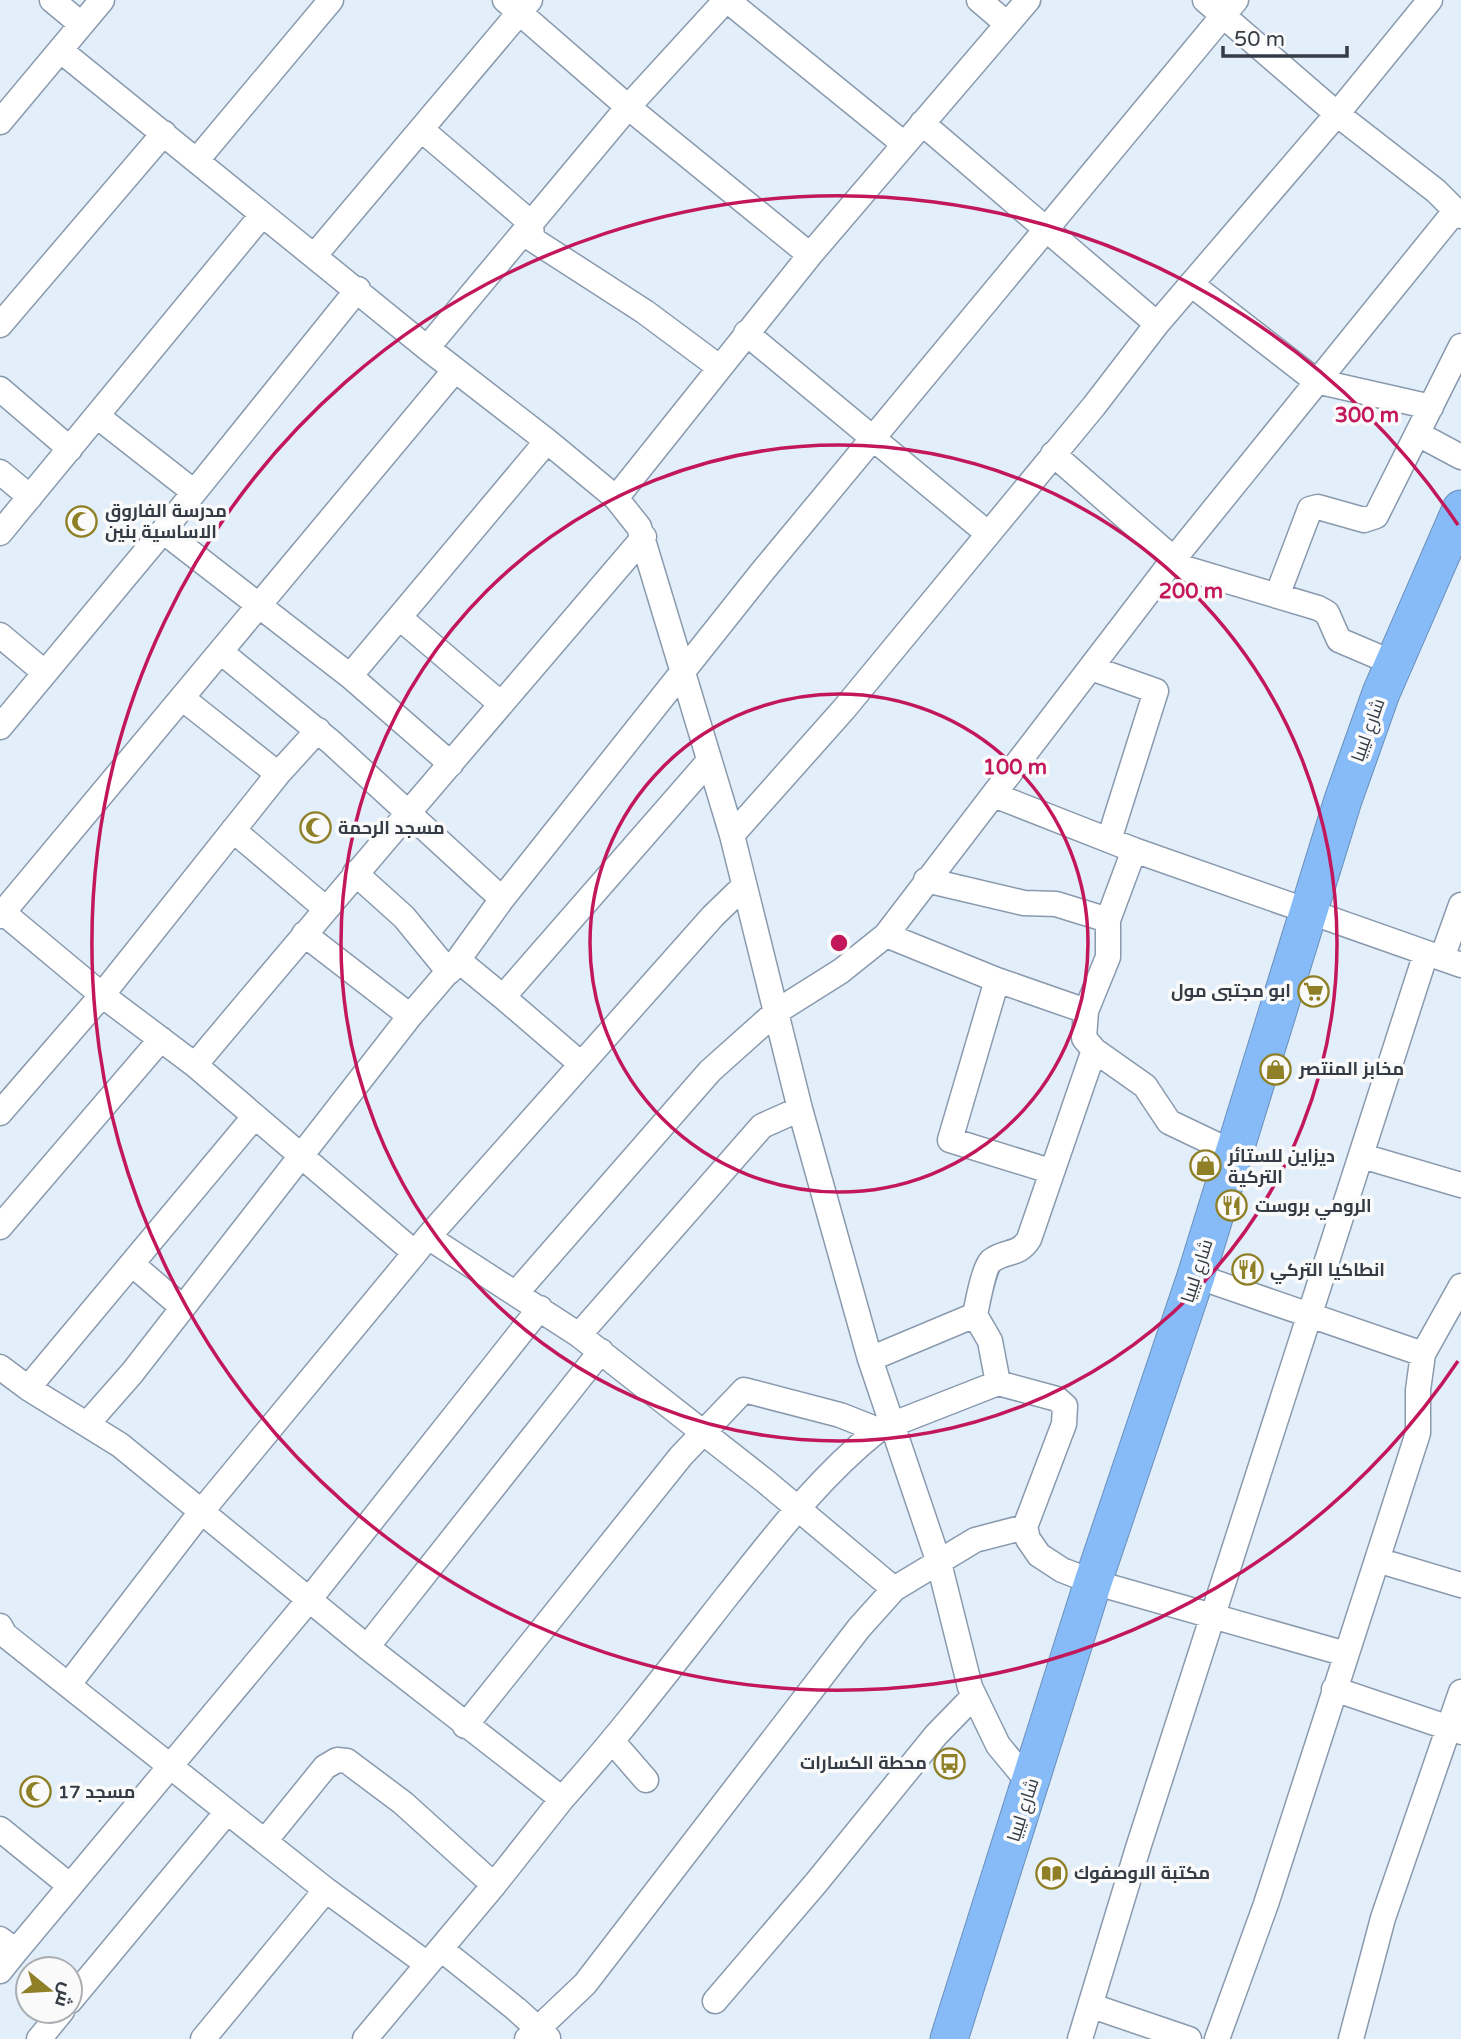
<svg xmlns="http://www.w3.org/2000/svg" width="1461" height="2039" font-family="'Varela Round',Cairo,sans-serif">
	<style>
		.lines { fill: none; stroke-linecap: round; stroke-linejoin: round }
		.minor-casing { stroke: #899aae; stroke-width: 27 }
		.highway-casing { stroke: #6a8fb9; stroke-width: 39 }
		.minor { stroke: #fff; stroke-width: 24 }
		.highway { stroke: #87bbf7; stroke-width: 37 }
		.ring { fill: none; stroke: #c2185b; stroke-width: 3.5 }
		.labels { text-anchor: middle; stroke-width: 7; stroke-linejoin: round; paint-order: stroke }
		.poi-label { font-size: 18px; font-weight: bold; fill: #353c45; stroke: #fafafa; text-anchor: start }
		.street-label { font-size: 18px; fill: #353c45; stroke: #fafafa }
		.centre { fill: #c2185b; stroke: #fafafa; stroke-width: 3.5 }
		.ring-label { font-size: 21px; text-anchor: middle; font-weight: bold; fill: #c2185b; stroke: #fafafa; stroke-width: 7; stroke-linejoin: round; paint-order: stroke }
	</style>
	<rect width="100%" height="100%" fill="#e3eefb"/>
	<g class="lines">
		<defs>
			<path id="minor" d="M52 0 81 24
				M505 0 628 107 810 255
				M727 0 904 144
				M979 0 1007 24
				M1205 0 1337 114 1436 191 1461 216
				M60 50 427 348 547 441 616 498 639 527 732 835 800 1109 870 1359 939 1563 970 1687 998 1745 1031 1785
				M0 122 102 0
				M922 123 1157 324
				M422 130 531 223 532 239 645 312 719 367
				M197 160 331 0
				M315 255 530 0
				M1191 284 1316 381 1431 407
				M0 325 164 133
				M746 333 986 532
				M427 348 628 107 726 0
				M0 389 70 449
				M97 416 194 492
				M1418 434 1461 457
				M1053 454 1184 568 1318 608 1327 613 1339 640 1393 663
				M0 472 30 497
				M616 498 810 255 1028 0
				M163 531 350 676 451 764
				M0 533 262 215
				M1277 596 1310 509 1318 507 1364 520 1376 516 1461 346
				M400 618 501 704
				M0 635 44 672
				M221 652 331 742 502 899 458 960
				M1091 668 1156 691 1109 840
				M350 676 547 441
				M182 698 278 774
				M0 727 163 531 358 289
				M994 795 1134 850 1461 965
				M233 830 326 909
				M732 835 844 709 1094 406 1157 324 1337 114 1430 0
				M1134 850 1108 920V957L1086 1011 1084 1038 1094 1050 1145 1086 1169 1122 1234 1153
				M355 873 404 917 449 972
				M926 880 1024 903 1056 904 1108 920
				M502 899 762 572 1236 0
				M0 910 102 995 195 1065 415 1253 428 1237 579 1335 765 1481 894 1589 859 1628 585 1984 527 2039
				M0 916 455 370
				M304 934 410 1016
				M886 935 997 980 1086 1011
				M1442 958 1461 905
				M997 980 950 1140 1050 1171
				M503 997 581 1064
				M195 1065C343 888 494 713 644 537
				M0 1113 102 995 278 774 318 730
				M1362 1156 1461 1185
				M0 1227 161 1039
				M428 1237 713 916 744 886
				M132 1264 182 1307
				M1196 1276 1423 1354 1418 1390V1433L1266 1904 1217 2039
				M517 1292 710 1071 776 1012 841 971 886 935 1173 560 1456 210
				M579 1335 762 1126 800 1109
				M601 1351 367 1647 562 1799C620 1734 673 1665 727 1596 774 1537 818 1478 878 1430
				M1423 1354 1461 1286
				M870 1359 975 1315
				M0 1367 28 1388 120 1445 367 1647
				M998 1383 990 1341 975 1315C977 1305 984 1267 991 1261 1005 1250 1019 1256 1029 1239L1094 1050
				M28 1388 255 1116
				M88 1423 132 1373 410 1016 458 960 503 997 709 761
				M1377 1560 1461 1585
				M894 1589 975 1540 1025 1527
				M0 1626 5 1635 326 1890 427 1964
				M69 1684 201 1512 415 1253
				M1334 1689 1461 1732
				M465 1726 681 1456 744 1390 840 1415 878 1430 998 1383 1057 1399 1065 1406 1064 1424 1025 1527 1028 1539 1039 1555 1062 1570 1093 1582 1346 1654
				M613 1742 646 1780
				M0 1829 69 1885
				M265 1841 325 1767 337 1760 347 1761 403 1803 494 1885 562 1799
				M0 1939 16 1951 308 1601 540 1308
				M441 1949 516 2009 548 2038
				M0 1971 16 1951
				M70 2001 227 1812
				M715 2001 816 1883 936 1735 973 1697
				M1092 2006 1189 2039
				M39 2039 62 2011
				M203 2039 326 1890
				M365 2039 494 1885
				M1080 2039 1138 1848 1426 953
				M1351 2039 1383 1918 1461 1692"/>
			<path id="highway" d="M949 2039 1093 1582 1196 1276 1343 800 1381 693 1461 509"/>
		</defs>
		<use href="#minor" class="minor-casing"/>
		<use href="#highway" class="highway-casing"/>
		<use href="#minor" class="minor"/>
		<use href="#highway" class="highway"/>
	</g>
	<g class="ring">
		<circle cx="839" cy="943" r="249"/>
		<circle cx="839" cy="943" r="498"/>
		<path d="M1458 1361A747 747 0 1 1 1458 525"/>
	</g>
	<defs>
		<symbol id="mosque-ring" viewBox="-11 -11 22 22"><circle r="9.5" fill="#fafafa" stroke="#8f8027" stroke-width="1.5"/><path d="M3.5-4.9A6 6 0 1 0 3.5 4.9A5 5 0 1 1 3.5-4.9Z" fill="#8f8027"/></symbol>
		<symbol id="supermarket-ring" viewBox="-11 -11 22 22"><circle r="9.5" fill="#fafafa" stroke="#8f8027" stroke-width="1.5"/><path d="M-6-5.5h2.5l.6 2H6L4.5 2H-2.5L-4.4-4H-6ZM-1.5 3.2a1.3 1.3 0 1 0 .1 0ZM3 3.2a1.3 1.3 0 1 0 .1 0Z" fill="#8f8027"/></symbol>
		<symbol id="shop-ring" viewBox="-11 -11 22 22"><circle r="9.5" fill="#fafafa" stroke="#8f8027" stroke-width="1.5"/><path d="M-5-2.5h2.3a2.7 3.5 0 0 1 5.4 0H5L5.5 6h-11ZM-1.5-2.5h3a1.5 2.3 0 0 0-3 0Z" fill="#8f8027"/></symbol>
		<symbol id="restaurant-ring" viewBox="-11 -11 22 22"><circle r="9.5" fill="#fafafa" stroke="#8f8027" stroke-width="1.5"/><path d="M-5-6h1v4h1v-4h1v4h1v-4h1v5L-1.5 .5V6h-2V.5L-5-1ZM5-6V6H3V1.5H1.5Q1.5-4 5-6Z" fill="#8f8027"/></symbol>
		<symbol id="bus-ring" viewBox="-11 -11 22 22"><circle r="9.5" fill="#fafafa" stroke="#8f8027" stroke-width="1.5"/><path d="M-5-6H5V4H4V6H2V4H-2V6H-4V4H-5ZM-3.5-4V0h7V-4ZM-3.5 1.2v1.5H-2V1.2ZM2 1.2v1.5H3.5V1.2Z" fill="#8f8027"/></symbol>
		<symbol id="library-ring" viewBox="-11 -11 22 22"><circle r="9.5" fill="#fafafa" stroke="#8f8027" stroke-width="1.5"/><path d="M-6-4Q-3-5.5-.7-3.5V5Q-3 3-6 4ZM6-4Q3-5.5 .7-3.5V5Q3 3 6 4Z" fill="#8f8027"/></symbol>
	</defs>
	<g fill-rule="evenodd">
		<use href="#mosque-ring" x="64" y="504" width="35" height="35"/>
		<use href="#mosque-ring" x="298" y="810" width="35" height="35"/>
		<use href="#supermarket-ring" x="1296" y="974" width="35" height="35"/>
		<use href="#shop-ring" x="1258" y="1052" width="35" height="35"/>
		<use href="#shop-ring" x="1188" y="1148" width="35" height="35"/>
		<use href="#restaurant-ring" x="1214" y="1188" width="35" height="35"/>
		<use href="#restaurant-ring" x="1230" y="1252" width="35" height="35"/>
		<use href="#bus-ring" x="932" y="1746" width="35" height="35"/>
		<use href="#mosque-ring" x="18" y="1774" width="35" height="35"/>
		<use href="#library-ring" x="1034" y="1856" width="35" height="35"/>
	</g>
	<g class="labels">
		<g class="poi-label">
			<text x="105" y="517">مدرسة الفاروق<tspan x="105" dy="21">الاساسية بنين</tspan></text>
			<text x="338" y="834">مسجد الرحمة</text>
			<text x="1291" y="997" text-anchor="end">ابو مجتبى مول</text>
			<text x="1299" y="1075">مخابز المنتصر</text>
			<text x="1228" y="1162">ديزاين للستائر<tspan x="1228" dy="21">التركية</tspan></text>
			<text x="1255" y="1212">الرومي بروست</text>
			<text x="1270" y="1276">انطاكيا التركي</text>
			<text x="927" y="1769" text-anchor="end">محطة الكسارات</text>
			<text x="58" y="1798">مسجد 17</text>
			<text x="1074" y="1879">مكتبة الاوصفوك</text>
		</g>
		<g class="street-label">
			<text transform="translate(1368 730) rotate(-70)" y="6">شارع ليبيا</text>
			<text transform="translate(1197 1271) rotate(-72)" y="6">شارع ليبيا</text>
			<text transform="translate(1023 1810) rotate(-72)" y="6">شارع ليبيا</text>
		</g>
	</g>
	<circle cx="839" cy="943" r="10" class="centre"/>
	<g class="ring-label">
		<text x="1367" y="422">300 m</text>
		<text x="1191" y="598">200 m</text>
		<text x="1015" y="774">100 m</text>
	</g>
	<g transform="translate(49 1990) rotate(108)"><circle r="33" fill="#fafafa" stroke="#abaeb2" stroke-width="2"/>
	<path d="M0-5L12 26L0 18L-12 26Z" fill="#8f8027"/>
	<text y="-10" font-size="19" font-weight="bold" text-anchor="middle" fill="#353c45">ش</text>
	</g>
	<path d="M1223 46v10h124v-10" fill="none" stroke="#353c45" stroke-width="3.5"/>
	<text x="1234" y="46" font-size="21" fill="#353c45" stroke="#fafafa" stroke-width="5" paint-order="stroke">50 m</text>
</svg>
